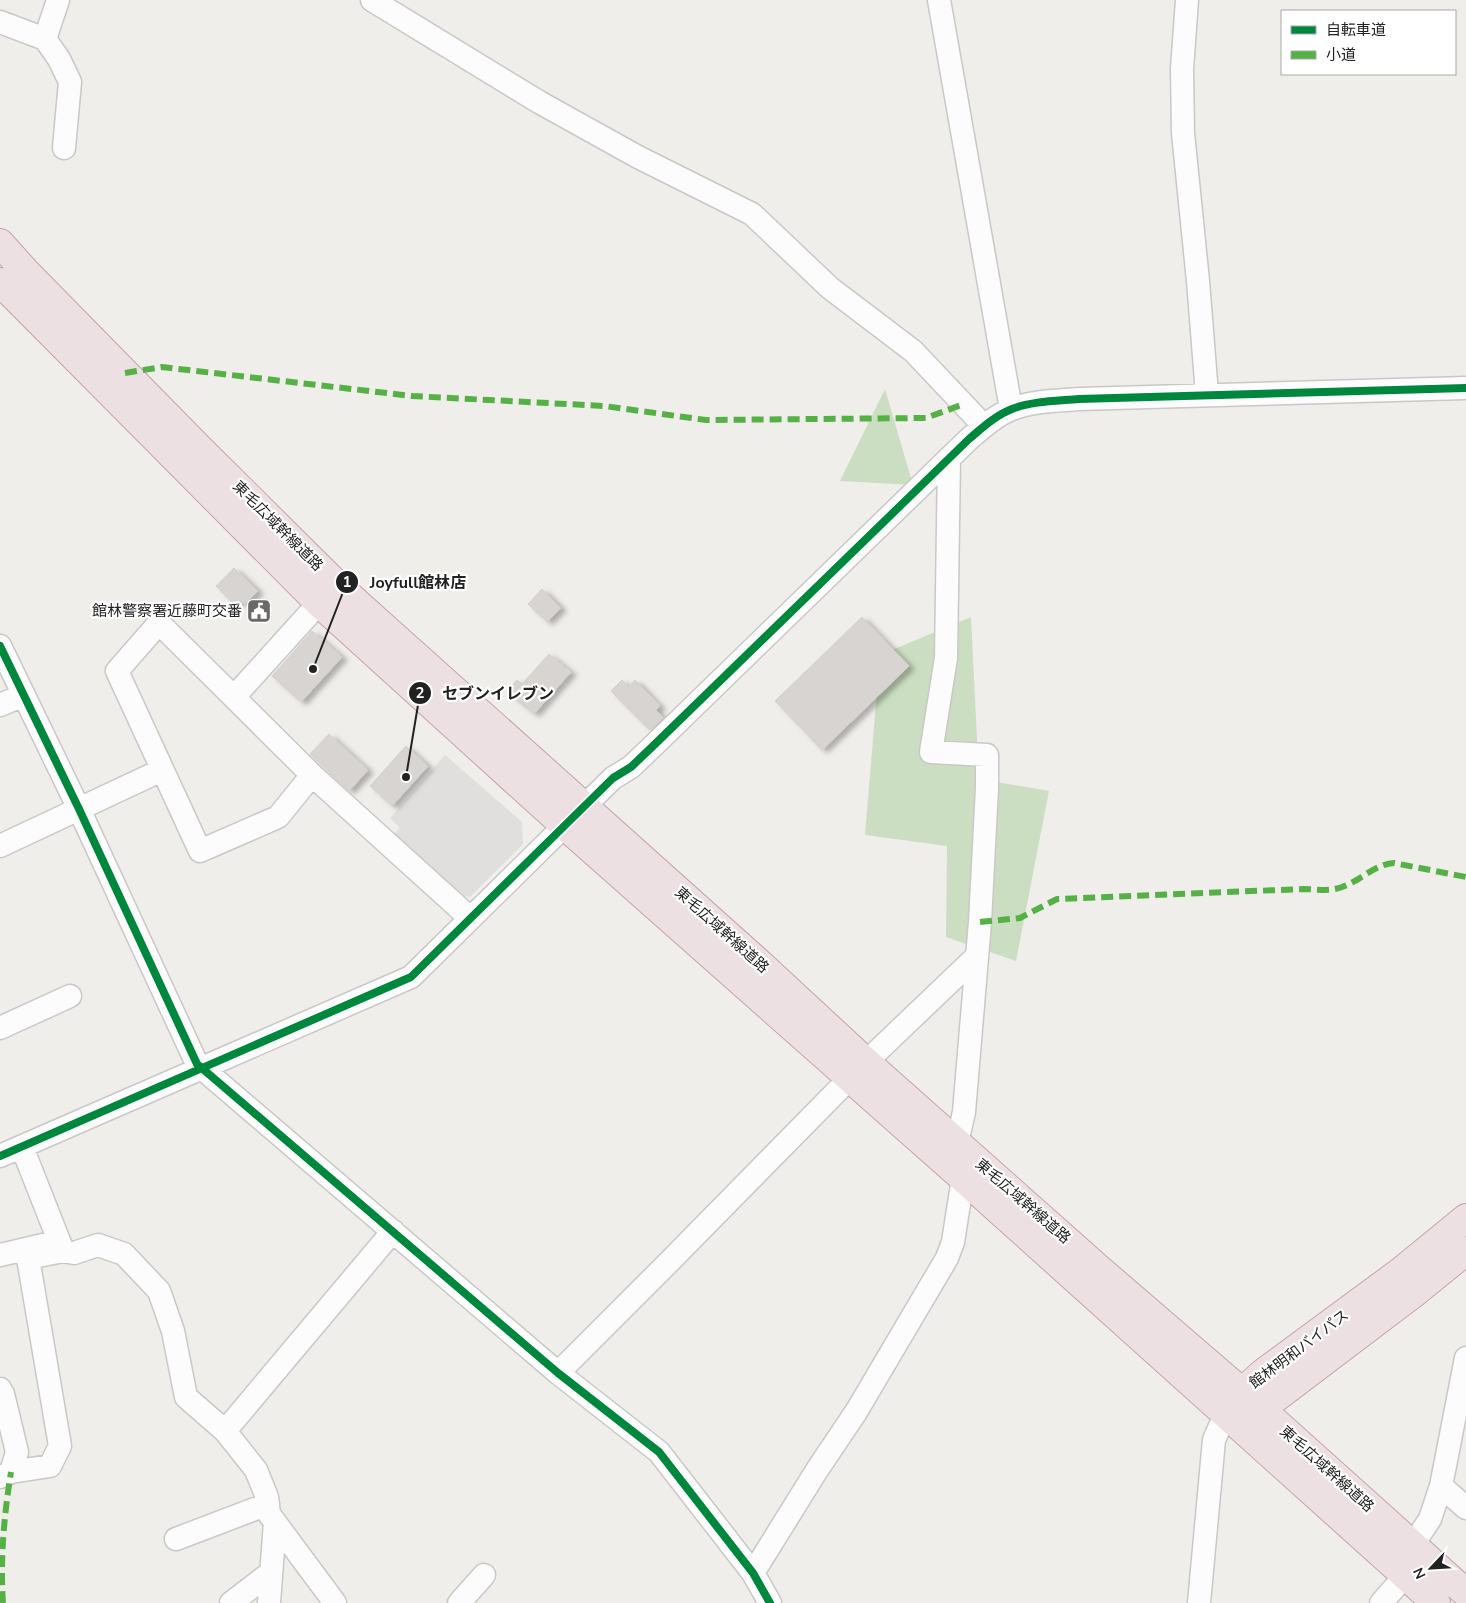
<svg xmlns="http://www.w3.org/2000/svg" width="1466" height="1603" font-family="'Nunito Sans','Noto Sans JP',sans-serif">
	<style>
		.forest { fill: #cbdec1 }
		.parking { fill: #e0dfde }
		.building { fill: #d7d4d2; stroke: #d3d0cc; filter: url(#shadow) }
		.lines { fill: none; stroke-linecap: round; stroke-linejoin: round }
		.minor-casing { stroke: #c9c8c7; stroke-width: 25 }
		.highway-casing { stroke: #c5a2ac; stroke-width: 30 }
		.minor { stroke: #fdfcfc; stroke-width: 22 }
		.highway { stroke: #ece0e2; stroke-width: 28 }
		.quiet { stroke: #55b145; stroke-width: 6; stroke-dasharray: 12 6; stroke-linecap: butt }
		.cycleway-casing { stroke: #fff; stroke-width: 11 }
		.cycleway { stroke: #00873e; stroke-width: 8 }
		.labels { text-anchor: middle; stroke-width: 4.5; stroke-linejoin: round; paint-order: stroke }
		.street-label { font-size: 15px; fill: #222; stroke: #fff }
		.poi-label { font-size: 15px; fill: #222; stroke: #fff; text-anchor: end }
		.leader { fill: none; stroke: #222; stroke-width: 2 }
		.callout-dot { fill: #222; stroke: #fff; stroke-width: 2 }
		.mark-label { font-size: 15px; text-anchor: middle; font-weight: bold; fill: #fff }
		.callout-label { font-size: 16px; text-anchor: middle; font-weight: bold; fill: #222; stroke: #fff; stroke-width: 4.5; stroke-linejoin: round; paint-order: stroke }
	</style>
	<defs>
		<filter id="shadow"><feDropShadow dx="5.5" dy="3" stdDeviation="2.5" flood-color="#0004"/></filter>
	</defs>
	<rect width="100%" height="100%" fill="#f0eeeb"/>
	<path class="forest" d="M885 389 913 485 840 481Z
		M971 617 979 779 1049 791 1016 961 946 937 947 846 865 835 880 655Z"/>
	<path class="parking" d="M445 755 522 822 523 844 470 897 463 896 393 835 400 828 390 818Z"/>
	<path class="building" d="M234 568 258 591 245 604 240 600 235 605 216 586Z
		M542 589 561 608 547 622 528 604Z
		M862 617 909 666 822 750 775 701Z
		M312 631 342 657 301 702 272 676Z
		M549 654 571 672 534 714 507 692 517 680 522 684Z
		M622 680 629 687 635 680 660 706 656 710 663 718 650 730 611 691Z
		M329 734 368 770 349 791 310 754Z
		M406 746 428 766 392 806 370 786Z"/>
	<g class="lines">
		<defs>
			<path id="minor" d="M372 0 539 102 638 157 752 214 830 288 913 351 984 426
				M939 0 1011 409
				M1187 0 1182 69 1183 133 1198 281 1207 394
				M0 22 45 39 59 59 70 82 64 148
				M45 39 58 0
				M949 458 946 658 931 752 987 755V788L980 922 964 1112 957 1143
				M0 646 79 809 197 1064 558 1373 659 1452 753 1573 770 1603
				M234 697 319 603
				M0 705 24 695
				M312 775 278 817 200 851 117 671 159 623 312 775 470 918
				M0 846 162 770
				M0 1028 70 996
				M866 1062 976 957
				M0 1156 411 977 613 778 631 767 652 747 969 439C982 428 996 415 1012 409 1032 401 1057 401 1079 399L1466 388
				M63 1251 74 1253 98 1245 124 1254 159 1291 173 1331 186 1397 225 1431 256 1470 267 1497 269 1514 335 1603
				M0 1255 43 1245
				M558 1373 666 1265 850 1078
				M0 1389 3 1394 17 1452 11 1472
				M225 1431 393 1231
				M0 1477 11 1472 50 1466 60 1446 28 1258 63 1251 22 1147
				M1441 1486 1466 1508
				M176 1539 268 1504
				M1412 1546 1430 1519 1441 1486 1466 1358
				M753 1573 817 1470 856 1412 947 1258 953 1242 963 1178
				M231 1603 270 1573
				M269 1603 275 1522
				M459 1603 484 1575
				M1199 1603 1214 1440 1221 1424 1228 1416
				M1381 1603 1405 1576"/>
			<path id="highway" d="M0 243 26 272 198 447 338 586 759 963 866 1062 1099 1269 1242 1392 1466 1593
				M0 282 319 603 565 826 963 1178 1436 1603
				M1232 1408 1242 1392 1263 1373 1400 1272 1466 1218
				M1244 1413 1261 1409 1414 1293 1466 1251"/>
		</defs>
		<use href="#minor" class="minor-casing"/>
		<use href="#highway" class="highway-casing"/>
		<use href="#minor" class="minor"/>
		<use href="#highway" class="highway"/>
		<path class="quiet" d="M125 373 162 367 412 396 604 406 706 420 926 418 964 404
			M980 922 1020 918 1057 899 1303 889C1316 889 1330 892 1342 887 1360 881 1375 864 1394 863L1466 877
			M3 1603C0 1560 4 1515 11 1472"/>
		<defs>
			<path id="cycleway" d="M0 646 79 809 197 1064 558 1373 659 1452 753 1573 770 1603
				M0 1156 411 977 613 778 631 767 652 747 969 439C982 428 996 415 1012 409 1032 401 1057 401 1079 399L1466 388"/>
		</defs>
		<use href="#cycleway" class="cycleway-casing"/>
		<use href="#cycleway" class="cycleway"/>
	</g>
	<defs>
		<symbol id="civic-square" viewBox="-11 -11 22 22"><rect x="-9" y="-9" width="18" height="18" rx="4" fill="#6a6968" stroke="#fff"/><path d="M-.6-6.5H3V-4.5H.6V-3L4-1V1h2V6H-6V1h2V-1L-.6-3ZM-1.2 2.5V6h2.4V2.5Z" fill="#fff"/></symbol>
	</defs>
	<g fill-rule="evenodd">
		<use href="#civic-square" x="245" y="597" width="28" height="28"/>
	</g>
	<g class="labels">
		<g class="street-label">
			<text transform="translate(278 526) rotate(45)" y="5">東毛広域幹線道路</text>
			<text transform="translate(722 930) rotate(42)" y="5">東毛広域幹線道路</text>
			<text transform="translate(1023 1201) rotate(41)" y="5">東毛広域幹線道路</text>
			<text transform="translate(1299 1349) rotate(-37)" y="5">館林明和バイパス</text>
			<text transform="translate(1327 1469) rotate(42)" y="5">東毛広域幹線道路</text>
		</g>
		<g class="poi-label">
			<text x="242" y="616">館林警察署近藤町交番</text>
		</g>
	</g>
	<path class="leader" d="M313 669L347 582M406 777L420 693"/>
	<g class="callout-dot">
		<circle cx="313" cy="669" r="5"/>
		<circle cx="406" cy="777" r="5"/>
		<circle cx="347" cy="582" r="12"/>
		<circle cx="420" cy="693" r="12"/>
	</g>
	<g class="mark-label">
		<text x="347" y="587">1</text>
		<text x="420" y="698">2</text>
	</g>
	<g class="callout-label">
		<text x="418" y="588">Joyfull館林店</text>
		<text x="498" y="699">セブンイレブン</text>
	</g>
	<rect x="1281" y="10" width="175" height="65" fill="#ffffff" stroke="#a7a7a7"/>
	<rect x="1291" y="26" width="25" height="8" fill="#00873e" stroke="#a7a7a7"/>
	<text x="1326" y="35" font-size="15" fill="#222222">自転車道</text>
	<rect x="1291" y="51" width="25" height="8" fill="#55b145" stroke="#a7a7a7"/>
	<text x="1326" y="60" font-size="15" fill="#222222">小道</text>
	<g transform="translate(1431 1568) rotate(245)" stroke="#ffffff" stroke-width="4" paint-order="stroke">
	<path d="M0-4L9 19L0 12L-9 19Z" fill="#222222"/>
	<text y="-8" font-size="14" font-weight="bold" text-anchor="middle" fill="#222222">N</text>
	</g>
</svg>
